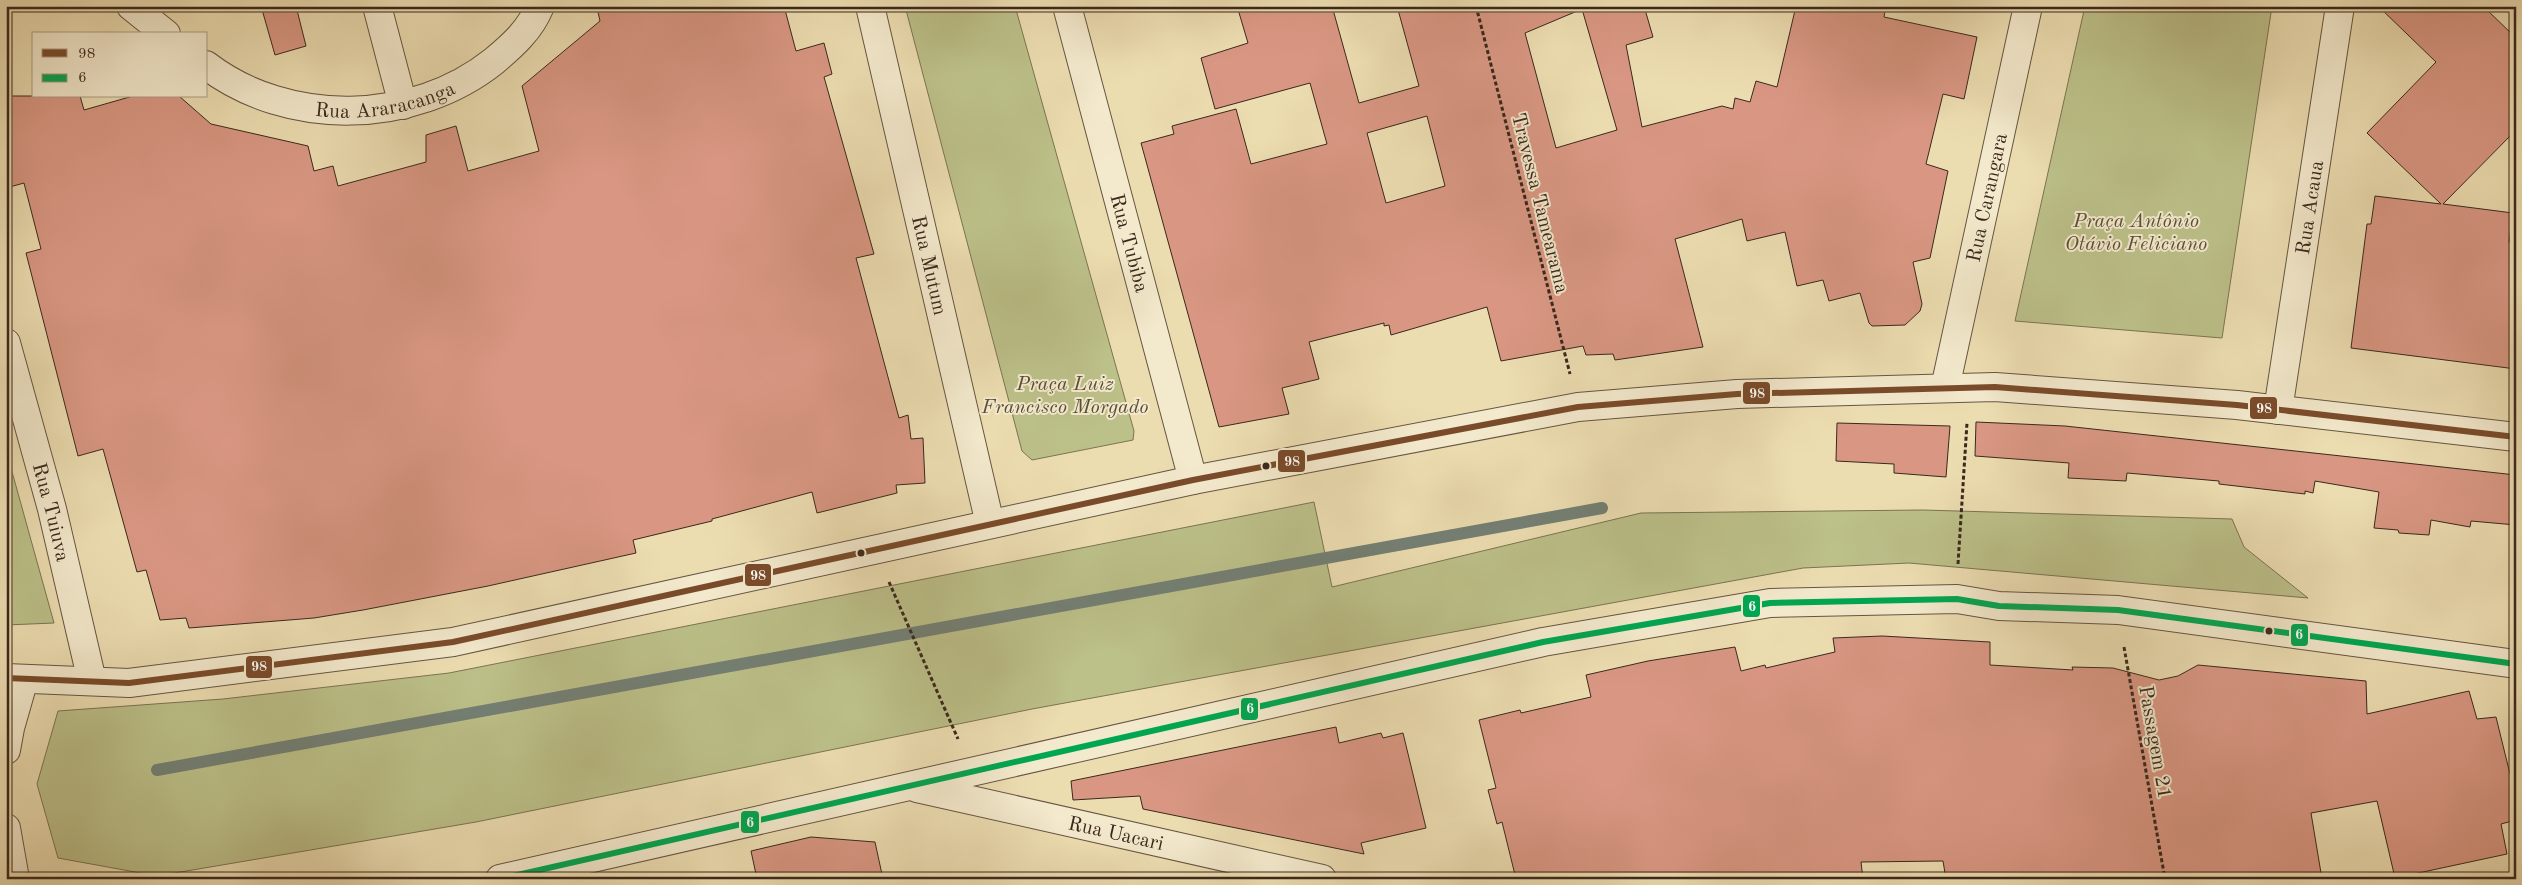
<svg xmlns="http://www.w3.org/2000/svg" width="2522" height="885" font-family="'Old Standard TT',serif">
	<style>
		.green { fill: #bcc089; stroke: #7b7453 }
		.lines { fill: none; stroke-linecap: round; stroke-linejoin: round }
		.stream { stroke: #738075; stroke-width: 12 }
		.building { fill: #d99783; stroke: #3a281d; fill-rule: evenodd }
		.street-casing { stroke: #665542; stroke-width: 30 }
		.path { stroke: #3a281d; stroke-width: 3; stroke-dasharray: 4 2.5; stroke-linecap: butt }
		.street { stroke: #f3e9cc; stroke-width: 28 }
		.bus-1-casing { stroke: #f3e9cc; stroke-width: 10 }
		.bus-2-casing { stroke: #f3e9cc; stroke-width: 10 }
		.bus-1 { stroke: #7a4b2a; stroke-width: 6 }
		.bus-2 { stroke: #00a651; stroke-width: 6 }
		.bus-dot { fill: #3a281d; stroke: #f3e9cc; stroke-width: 2 }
		.labels { text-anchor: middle; stroke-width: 4; stroke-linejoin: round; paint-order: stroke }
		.street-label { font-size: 20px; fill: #3a281d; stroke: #f3e9cc }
		.park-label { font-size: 20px; font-style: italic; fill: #5a4e38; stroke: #f3e9cc }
		.line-badge { stroke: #f3e9cc; stroke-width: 2 }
		.badge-label { font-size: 14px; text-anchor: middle; font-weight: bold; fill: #fff }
	</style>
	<rect width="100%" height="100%" fill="#ecddb1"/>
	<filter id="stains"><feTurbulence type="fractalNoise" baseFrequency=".004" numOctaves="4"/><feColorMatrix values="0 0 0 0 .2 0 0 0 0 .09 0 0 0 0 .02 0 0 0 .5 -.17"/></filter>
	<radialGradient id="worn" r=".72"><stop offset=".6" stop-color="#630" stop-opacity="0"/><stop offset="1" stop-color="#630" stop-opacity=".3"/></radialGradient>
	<path class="green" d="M905 6H1015L1134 431 1133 440 1037 459 1032 460 1022 451Z
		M2085 6H2272L2222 338 2015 321Z
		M6 450 54 623 6 625Z
		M1314 502 1332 587 1641 513 1923 510 2232 519 2244 547 2308 598 1909 563 1803 568 1032 709 476 822 157 876 58 858 37 784 58 711 223 699 449 673Z"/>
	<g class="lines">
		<path class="stream" d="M157 770 1602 508"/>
	</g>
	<path class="building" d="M261 6H296L306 46 275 55Z
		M617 6H784L796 51 824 43 832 74 824 77 874 254 856 258 899 418 908 415 911 439 923 438 925 483 896 485 897 493 817 513 812 492 712 519V521L633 540 636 553 488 586 363 610 314 618 189 628 186 618 160 620 146 570 137 572 103 449 78 456 26 253 41 249 24 183 6 188V96H80L84 110 133 96H179L211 124 308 146 314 171 333 166 338 186 426 162V135L456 126 468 171 539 151 522 86 600 21 598 12Z
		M1237 6H1332L1359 103 1419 86 1397 6H1644L1653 37 1626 45 1642 127 1722 106 1733 109 1735 98 1750 102 1756 81 1777 87 1796 6H1886L1884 17 1977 37 1964 99 1943 94 1926 164 1948 171 1930 258 1913 262 1922 304 1920 311 1905 325 1872 326 1869 323 1860 293 1829 301 1823 280 1797 286 1785 232 1747 241 1742 219 1675 239 1703 347 1615 360 1613 354 1586 355 1583 346 1501 361 1487 307 1391 335 1389 325 1384 326V323L1309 342 1319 379 1282 388 1289 414 1219 427 1141 143 1174 134 1172 126 1236 109 1251 164 1327 144 1310 83 1215 109 1201 58 1248 43ZM1582 9 1617 130 1556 148 1525 33ZM1427 116 1445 186 1386 203 1367 133Z
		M2378 6H2483L2516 38V130L2443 204 2513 213 2509 242 2516 243V369L2351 348 2367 224H2371L2375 196 2441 204 2367 133 2436 62Z
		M1976 422 2065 426 2516 475V525L2471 521 2470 527 2431 520 2429 535 2399 533 2398 530 2374 528 2379 492 2315 481 2313 493 2305 491V494L2219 484V481L2127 473 2126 481 2068 478 2069 463 1975 456Z
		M1837 423 1950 426 1946 477 1894 473V464L1836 461Z
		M1882 636 1990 642V665L2073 670 2072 667 2113 668 2159 680 2178 676 2198 665 2366 681 2367 714 2469 691 2477 719 2496 717 2510 774 2516 773V820L2501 824 2507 854 2395 878 2377 801 2311 813 2322 879H1946L1943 861 1861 862 1863 879H1516L1502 822 1497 824 1488 790 1496 788 1479 720 1520 710 1521 713 1591 697 1586 675 1648 661 1735 647 1741 671 1765 665 1766 668 1835 652 1833 638Z
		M1336 727 1339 743 1381 733 1383 738 1403 733 1426 828 1361 843 1364 854 1143 809 1140 796 1073 800 1071 781Z
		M811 837 875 842 883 879H757L751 851Z"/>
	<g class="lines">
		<defs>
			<g id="street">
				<path d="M131 6 166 34"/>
				<path d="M377 6 403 105"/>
				<path id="s1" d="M870 6 990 524"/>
				<path id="s2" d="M1067 6 1193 480"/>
				<path id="s3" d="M206 65C288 128 414 125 494 61 513 45 530 30 540 6"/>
				<path id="s4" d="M6 343 52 509 92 681"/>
				<path id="s5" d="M1945 388 2028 6"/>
				<path id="s6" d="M2278 410 2340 6"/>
				<path d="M6 678 129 683 453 642 1193 480 1578 407 1737 394 1995 387 2237 405 2516 437"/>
				<path d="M6 750 10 728 24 679"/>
				<path id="s7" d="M917 788 1322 879"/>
				<path d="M6 828 15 879"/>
				<path d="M500 879 1543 642 1770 603 1957 599 1999 606 2118 610 2516 664"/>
			</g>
		</defs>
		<use href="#street" class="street-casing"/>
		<path class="path" d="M1476 6 1570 374
			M1958 564 1967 423
			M889 582 958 739
			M2124 647 2165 879"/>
		<use href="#street" class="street"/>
		<defs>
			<path id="bus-1" d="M6 678 129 683 453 642 1193 480 1578 407 1737 394 1995 387 2237 405 2516 437"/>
			<path id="bus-2" d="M500 879 1543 642 1770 603 1957 599 1999 606 2118 610 2516 664"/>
		</defs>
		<use href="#bus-1" class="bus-1-casing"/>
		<use href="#bus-2" class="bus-2-casing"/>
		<use href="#bus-1" class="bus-1"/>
		<use href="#bus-2" class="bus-2"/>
	</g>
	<g class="bus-dot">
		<circle cx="1266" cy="466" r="4.5"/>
		<circle cx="861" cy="553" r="4.5"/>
		<circle cx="2269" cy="631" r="4.5"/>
	</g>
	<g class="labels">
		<g class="street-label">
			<text dy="7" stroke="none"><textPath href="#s3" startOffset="190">Rua Araracanga</textPath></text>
			<text dy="7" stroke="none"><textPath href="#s5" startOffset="195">Rua Carangara</textPath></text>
			<text transform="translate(1541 203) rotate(76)" y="7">Travessa Tamearama</text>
			<text dy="7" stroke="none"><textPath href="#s6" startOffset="205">Rua Acaua</textPath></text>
			<text dy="7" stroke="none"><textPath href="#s2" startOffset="245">Rua Tubiba</textPath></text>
			<text dy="7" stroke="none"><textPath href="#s1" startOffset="266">Rua Mutum</textPath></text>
			<text dy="7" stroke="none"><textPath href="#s4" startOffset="175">Rua Tuiuva</textPath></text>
			<text transform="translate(2156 742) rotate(80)" y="7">Passagem 21</text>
			<text dy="7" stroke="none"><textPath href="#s7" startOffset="204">Rua Uacari</textPath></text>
		</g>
		<g class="park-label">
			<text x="2136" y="227">Praça Antônio<tspan x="2136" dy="23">Otávio Feliciano</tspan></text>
			<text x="1065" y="390">Praça Luiz<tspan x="1065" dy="23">Francisco Morgado</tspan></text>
		</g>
	</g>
	<g class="line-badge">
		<rect x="1742" y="381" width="29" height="24" rx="5" fill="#7a4b2a"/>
		<rect x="2249" y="396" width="29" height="24" rx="5" fill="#7a4b2a"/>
		<rect x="1277" y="449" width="29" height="24" rx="5" fill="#7a4b2a"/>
		<rect x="744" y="563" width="28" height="24" rx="5" fill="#7a4b2a"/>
		<rect x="1742" y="594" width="19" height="24" rx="5" fill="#00a651"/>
		<rect x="2290" y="623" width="19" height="24" rx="5" fill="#00a651"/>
		<rect x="245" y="655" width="28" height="24" rx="5" fill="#7a4b2a"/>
		<rect x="1240" y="697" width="19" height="24" rx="5" fill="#00a651"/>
		<rect x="740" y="810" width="20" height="24" rx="5" fill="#00a651"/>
	</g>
	<g class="badge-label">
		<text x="1757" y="398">98</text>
		<text x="2264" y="413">98</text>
		<text x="1292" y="466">98</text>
		<text x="758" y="580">98</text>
		<text x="1752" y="611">6</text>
		<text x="2299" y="639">6</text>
		<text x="259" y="671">98</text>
		<text x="1250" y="713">6</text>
		<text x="750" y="827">6</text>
	</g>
	<rect width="2522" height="885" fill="none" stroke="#ecddb1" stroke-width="25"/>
	<rect x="8" y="8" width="2507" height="870" fill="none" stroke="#3a281d" stroke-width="2.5"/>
	<rect x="12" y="12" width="2497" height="860" fill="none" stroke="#3a281d"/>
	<rect x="32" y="32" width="175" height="65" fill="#f3e9cc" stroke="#a99c86"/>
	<rect x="42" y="49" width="25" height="8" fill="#7a4b2a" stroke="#a99c86"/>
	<text x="78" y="58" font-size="15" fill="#3a281d">98</text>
	<rect x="42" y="74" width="25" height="8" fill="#00a651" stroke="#a99c86"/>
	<text x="78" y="82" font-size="15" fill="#3a281d">6</text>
	<rect width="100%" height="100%" filter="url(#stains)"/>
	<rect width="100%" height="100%" fill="url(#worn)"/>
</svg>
